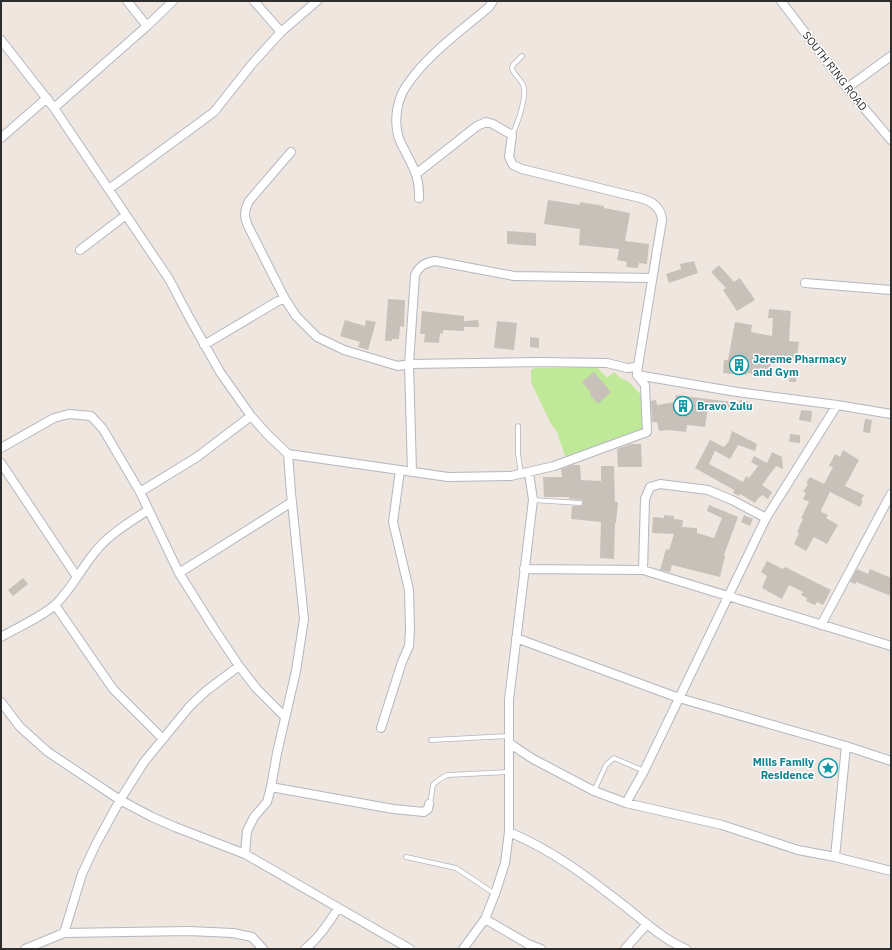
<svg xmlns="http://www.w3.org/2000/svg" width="892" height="950" font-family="'IBM Plex Sans',sans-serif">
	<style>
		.green { fill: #bfe998 }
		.building { fill: #c8c1ba }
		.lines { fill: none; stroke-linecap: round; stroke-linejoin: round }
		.lane-casing { stroke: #b3b7c1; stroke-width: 5.5 }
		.street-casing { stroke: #b3b7c1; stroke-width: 10 }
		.lane { stroke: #fff; stroke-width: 4 }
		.street { stroke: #fff; stroke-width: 8 }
		.labels { text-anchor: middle; stroke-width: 3; stroke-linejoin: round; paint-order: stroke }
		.street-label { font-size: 11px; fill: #2d2d2d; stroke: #fff }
		.culture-label { font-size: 11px; font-weight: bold; fill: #0d838f; stroke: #fff; text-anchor: start }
	</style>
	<rect width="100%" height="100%" fill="#efe6df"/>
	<path class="green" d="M591 367 598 368 607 378 614 372 620 378 629 382 643 397 642 407 644 431 578 455 565 456 557 432 550 422 531 382V370L535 368Z"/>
	<path class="building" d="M548 200 580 205V202L604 206V208L630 213 625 241 649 244 647 264 639 263 638 268 626 267 627 262 617 260 619 249 579 245 580 229 544 224Z
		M507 231 536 233V246L507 244Z
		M694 261 698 273 669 283 666 274 681 269 680 264Z
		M719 265 734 282 740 278 755 300 737 311 723 290 726 288 711 272Z
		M388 299 405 300 404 327 400 326 399 339H392V341H385Z
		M769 309 791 311 789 341 799 342 797 358 775 356 774 365 771 364 769 377 747 373V375L723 373 724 360H728L735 322 752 325 751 332 772 336 773 318H768Z
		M422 311 464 316V321L478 320 479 327H464V331L443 330V334L440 333 439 343 424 342 425 334H420Z
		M345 320 365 326 366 320 376 322 368 350 358 347 360 342 340 336Z
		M497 321 517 323 514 350 494 348Z
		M530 337 539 338V348L530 347Z
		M594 372 611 392 598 404 589 394 591 393 582 382Z
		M790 372 797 373 796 382H789Z
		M676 395 739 403 740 400 750 402 749 412 708 407 705 427 687 425 686 432 669 430 659 431 657 422H652L651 401 656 400 657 405 675 402Z
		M801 410 812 411 811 422 799 420Z
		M865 419 872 420 870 433 863 432Z
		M732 431 757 444 755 451 738 445 730 459 715 451 709 464 743 482 746 476 749 478 758 466 751 462 754 456 767 463 772 452 782 457 783 469 776 466 762 485 772 492 768 499 762 495 760 497H759L755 503 740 494 739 496 733 493 734 490 695 468 710 440 724 447 729 441Z
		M790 434 800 435V443L789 442Z
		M631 444H641L642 467H618L617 449Z
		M843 450 859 460 845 486 864 495 861 500 863 501 860 507 830 492 821 510H822L821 512 828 515 826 518 838 525 827 544 814 537 806 551 794 544 799 533 797 532 803 519 801 518 809 502 803 499 806 493 803 492 808 484 806 483 810 477 824 484 833 467 829 466 835 454 840 457Z
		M573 465H580L581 480 601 481V466H614L615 502H618L616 523H615L614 559 600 558 601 522 571 519 572 506H582L583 503 582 500 569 499V497H544L543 477H562L561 469Z
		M709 505 738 517 724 555 725 556 720 577 672 565 670 572 660 570 666 549 669 550 674 534 652 533 653 517 664 518V515L674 516V519L683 520 682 527 697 528V533L714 538 722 518 707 511Z
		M744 515 753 519 750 526 741 522Z
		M767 561 783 569 785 567 831 590 823 605 817 602 815 605 806 601 807 598 801 595 803 592 789 585 782 599 762 588 767 576 761 572Z
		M857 569 868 574 870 569 891 578V596L856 582V584L850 582Z
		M23 578 28 584 13 596 8 590Z"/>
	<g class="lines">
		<defs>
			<path id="lane" d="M512 135C517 125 528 95 523 85 520 79 514 74 512 69L513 65 522 56
				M518 426V454L521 473
				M533 500 580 503
				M431 740 509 736
				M594 791 606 765 614 758 644 771
				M430 804 433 785 437 781 447 775 509 772
				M406 857 456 868 495 894"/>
			<path id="street" d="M127 1 147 26
				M254 1 281 32
				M781 1 847 88 891 140
				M1 40 54 108 169 279 189 317 220 372 251 416 267 434 288 454 448 477 511 476 554 466 647 432 645 385 637 375 737 392 837 405 891 414
				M847 88 891 56
				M54 108 147 26 173 1
				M1 138 47 98
				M291 152 249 201C244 211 244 216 248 226L285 299 296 316 317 337 344 350 398 366 409 364 538 362 607 363 627 368 637 367
				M416 174 477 126 486 122 493 124 512 135 509 157 513 165 522 169 640 198C652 201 661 207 662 220L637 372
				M109 189 214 112 252 64 281 32 317 1
				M419 198C420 177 413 167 404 149 402 145 399 140 398 135 394 119 397 99 407 85 428 54 461 31 489 7L493 1
				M80 250 126 215
				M805 283 891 290
				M204 345 278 301 285 299
				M1 448 54 418 69 414 91 416 103 429 140 492 179 573 215 630 239 666 257 689 285 717
				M1 463 77 577
				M412 472 409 364 415 275C420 265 425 263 435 261L514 276 652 278
				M140 492 197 457 251 416
				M524 569 643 570 891 646
				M643 570 645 499 650 487 660 484 708 490 732 500 766 518
				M179 573 292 502
				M55 605 113 689 163 739
				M821 625 891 494
				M1 637C18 627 42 617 56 604 72 588 81 569 95 552 109 534 129 523 148 510
				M516 638 679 698 846 746 891 761
				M1 702 20 727 48 752 120 800 152 817 175 827 245 854 410 949
				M381 728 402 662 409 646 410 630 409 590 393 522 400 470
				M509 743 533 759 594 791 626 803 722 825 798 850 835 857 891 871
				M271 787 393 809 424 812 428 809 429 804
				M626 803 644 771 766 518 837 405
				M509 832C552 850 585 875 622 904 642 919 662 939 686 949
				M245 854 247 831 254 817 267 802 271 787 277 753 296 671 304 619 291 493 288 454
				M835 857 846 746
				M485 919 528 944 541 949
				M64 933 82 874 96 844 120 800 144 762 190 706 206 691 239 666
				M25 949 64 933 188 931 233 933 252 937 263 949
				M305 949C319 938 329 923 338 908
				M463 949 485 919 495 894 505 863 509 832V700L533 500 529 473
				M625 949 646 925"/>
		</defs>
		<use href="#lane" class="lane-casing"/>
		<use href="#street" class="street-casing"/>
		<use href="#lane" class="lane"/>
		<use href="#street" class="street"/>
	</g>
	<defs>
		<symbol id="building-ring" viewBox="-11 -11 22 22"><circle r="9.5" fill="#fff" stroke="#0f9aa8" stroke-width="1.5"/><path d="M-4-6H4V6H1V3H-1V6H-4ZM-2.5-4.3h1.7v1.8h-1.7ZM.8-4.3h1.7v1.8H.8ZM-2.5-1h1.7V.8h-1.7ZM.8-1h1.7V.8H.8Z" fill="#0f9aa8"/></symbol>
		<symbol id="sight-ring" viewBox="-11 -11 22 22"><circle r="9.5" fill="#fff" stroke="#0f9aa8" stroke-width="1.5"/><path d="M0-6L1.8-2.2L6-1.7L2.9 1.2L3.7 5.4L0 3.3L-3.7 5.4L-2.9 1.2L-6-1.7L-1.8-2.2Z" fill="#0f9aa8"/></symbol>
	</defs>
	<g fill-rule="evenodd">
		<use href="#building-ring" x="728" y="354" width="22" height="22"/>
		<use href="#building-ring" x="672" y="395" width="22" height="22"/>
		<use href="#sight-ring" x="817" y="757" width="22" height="22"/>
	</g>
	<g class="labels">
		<g class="street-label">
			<text transform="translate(835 71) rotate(52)" y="4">SOUTH RING ROAD</text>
		</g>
		<g class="culture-label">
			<text x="753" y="363">Jereme Pharmacy<tspan x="753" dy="13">and Gym</tspan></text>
			<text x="697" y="410">Bravo Zulu</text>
			<text x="814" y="766" text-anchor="end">Mills Family<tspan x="814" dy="13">Residence</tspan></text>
		</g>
	</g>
	<rect width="892" height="950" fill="none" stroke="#2d2d2d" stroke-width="4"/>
</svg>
